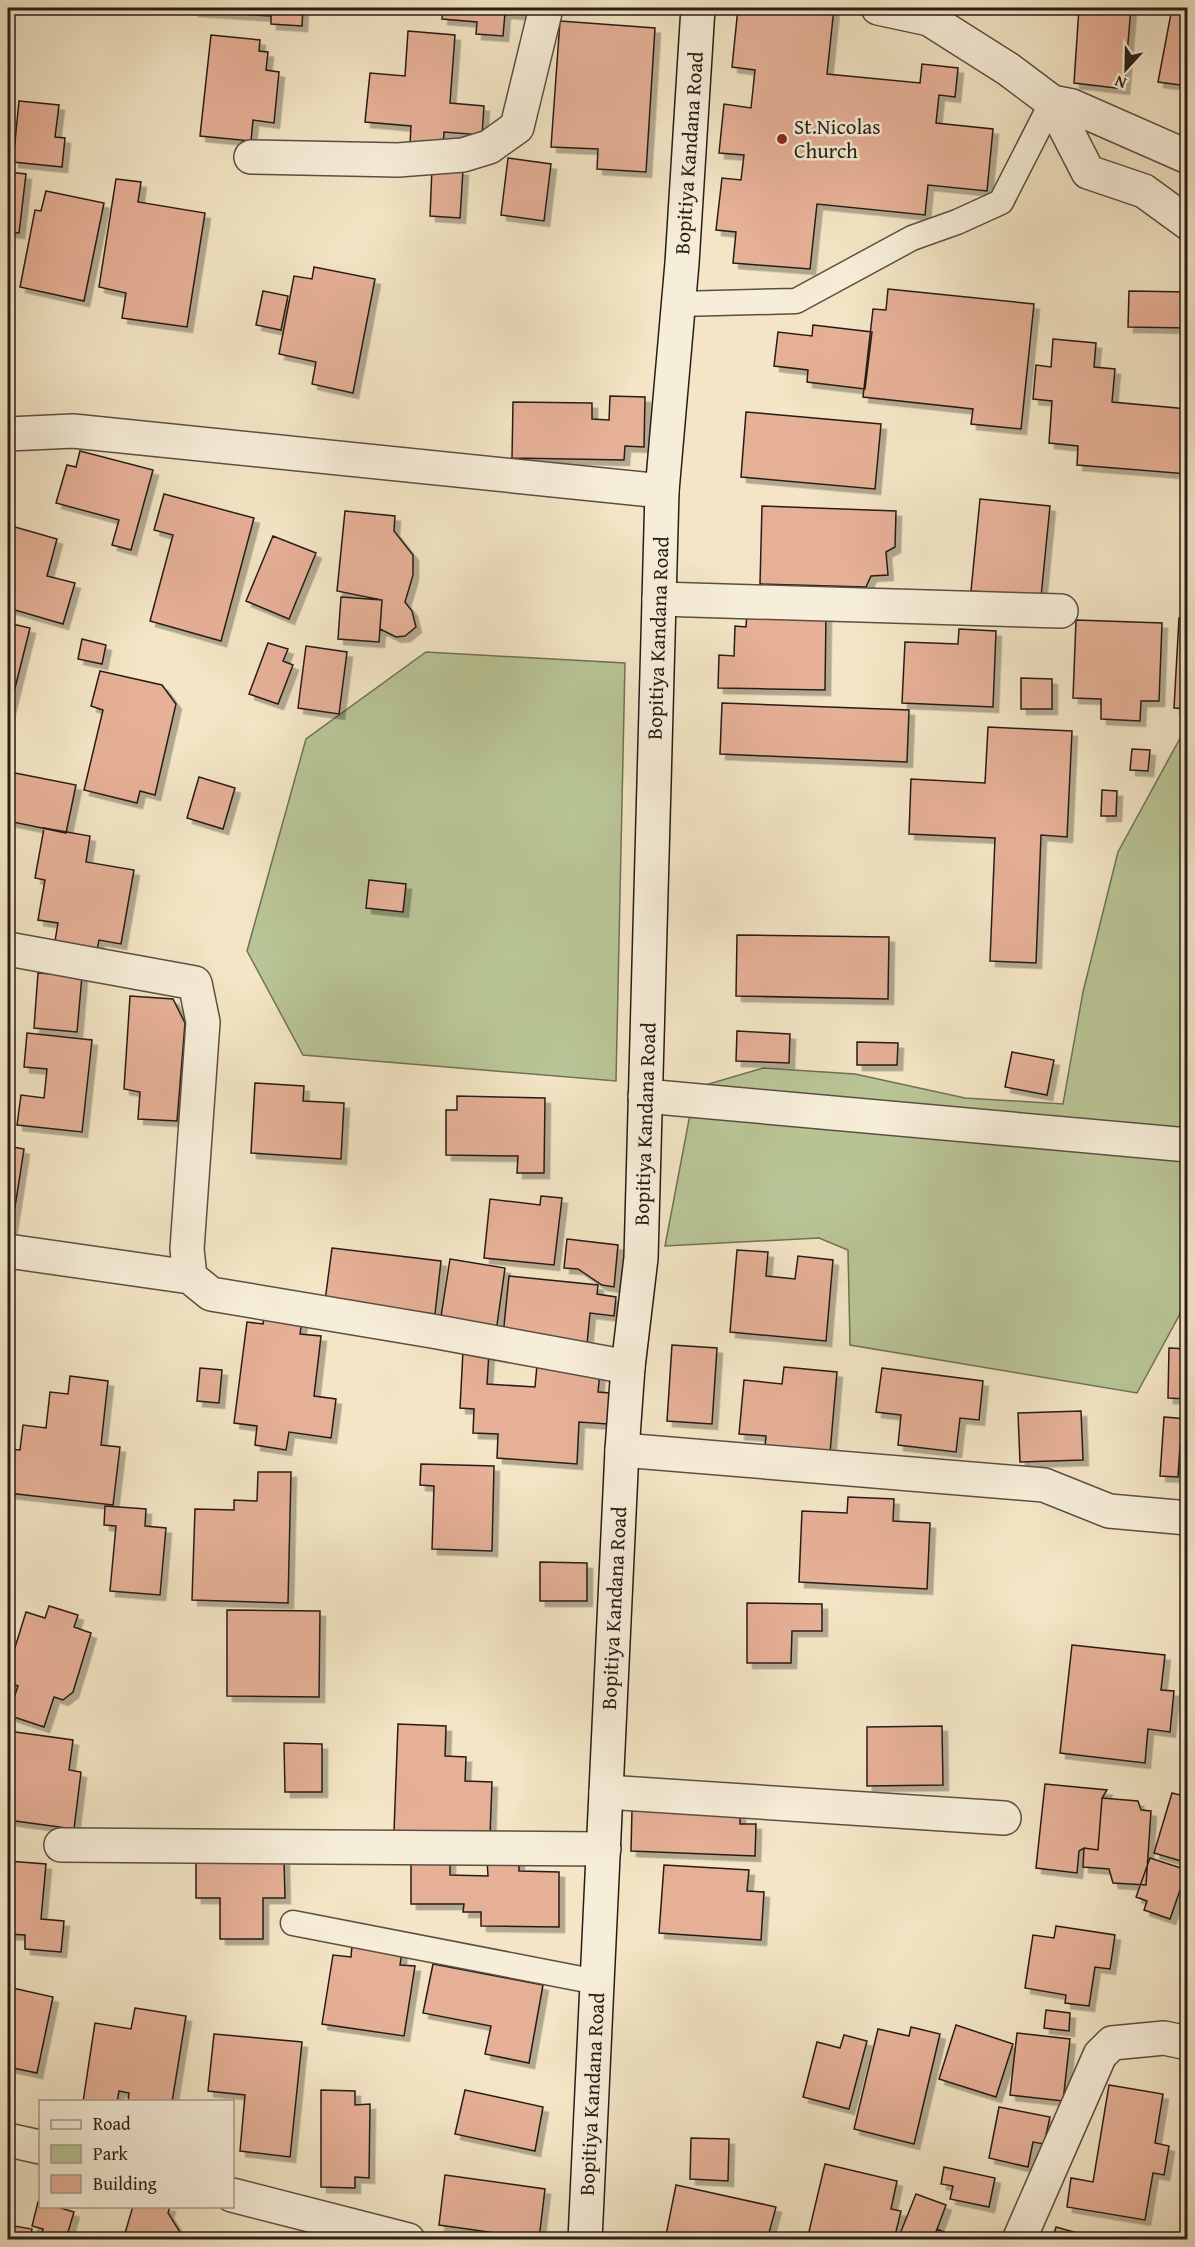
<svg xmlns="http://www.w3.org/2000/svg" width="1195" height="2247" font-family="'Gentium Book Plus',serif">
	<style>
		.green { fill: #b9c596; stroke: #707156; stroke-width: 1.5 }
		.building { fill: #e6b097; stroke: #281d17; stroke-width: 1.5; filter: url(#shadow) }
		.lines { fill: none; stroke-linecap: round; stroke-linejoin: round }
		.lane-casing { stroke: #5b4f42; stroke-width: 27 }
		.street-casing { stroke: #5b4f42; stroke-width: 36 }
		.secondary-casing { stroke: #281d17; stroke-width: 36 }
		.lane { stroke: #f7eed9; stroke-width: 24 }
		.street { stroke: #f7eed9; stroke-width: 33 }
		.secondary { stroke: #f7eed9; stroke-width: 33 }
		.poi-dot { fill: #8f2418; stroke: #f7eed9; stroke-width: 2 }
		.labels { text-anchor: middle; stroke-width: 5; stroke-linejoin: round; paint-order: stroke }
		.poi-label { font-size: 21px; fill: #281d17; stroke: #f7eed9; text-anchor: start }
		.street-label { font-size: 21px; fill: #281d17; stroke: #f7eed9 }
	</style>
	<defs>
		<filter id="shadow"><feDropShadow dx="5.5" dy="5.5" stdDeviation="0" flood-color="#0004"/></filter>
	</defs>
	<rect width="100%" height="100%" fill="#f3e5c5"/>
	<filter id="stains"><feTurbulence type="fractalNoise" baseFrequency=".00333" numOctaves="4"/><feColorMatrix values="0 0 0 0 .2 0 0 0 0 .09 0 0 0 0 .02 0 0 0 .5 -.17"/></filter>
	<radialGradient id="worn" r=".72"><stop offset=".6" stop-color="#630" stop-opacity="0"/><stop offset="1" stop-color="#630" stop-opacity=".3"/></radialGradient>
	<path class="green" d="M426 652 625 663 616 1081 303 1055 247 951 306 739Z
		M1184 731H1187V1301L1137 1393 850 1345 848 1250 819 1238 665 1246 695 1088 763 1068 855 1074 965 1098 1063 1104 1083 992 1118 852Z"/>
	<path class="building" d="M193 8H303L302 26 271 24V16L193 11Z
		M443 8H535L534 15 505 13 503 36 476 34 477 22 442 19Z
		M738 8H834L827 74 920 83 922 64 958 68 955 97 939 95 936 123 993 129 987 191 928 185 925 215 817 204 810 269 733 263 736 232 716 230 722 178 741 180 744 155 719 153 724 104 751 108 755 70 732 67Z
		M1079 8H1131L1124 89 1074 83Z
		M1172 8H1188V86L1158 82Z
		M560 21 655 28 646 172 597 169 598 149 551 147Z
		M408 31 455 35 450 103 484 106 482 135 444 132 443 147 410 145 411 126 365 122 370 73 405 76Z
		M211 35 260 40 259 51 268 52 266 70 279 72 274 123 253 120 251 141 200 136Z
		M19 101 59 105 55 137 65 138 62 167 13 162Z
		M508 158 551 164 544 221 501 215Z
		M432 168 463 170 460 218 430 216Z
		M8 172 26 174 19 233 8 232Z
		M116 179 141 182 138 202 205 213 187 327 122 318 126 293 99 287Z
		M46 191 104 203 84 301 20 287 35 210 41 211Z
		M314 267 375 279 353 393 312 384 316 362 279 354 294 276 312 279Z
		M888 289 1034 304 1021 429 971 424 973 409 863 397 873 309 886 310Z
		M263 291 288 296 281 330 256 325Z
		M1129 291 1188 292V328L1128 327Z
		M813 325 872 332 865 389 807 382 808 370 774 366 778 332 812 336Z
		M1053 339 1096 343 1094 367 1115 369 1112 402 1188 409V474L1077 465 1078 446 1049 443 1052 401 1033 399 1036 365 1051 367Z
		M610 396 645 397 644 447 625 446 624 460 512 458 513 402 592 403V419L609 420Z
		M746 412 881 424 875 489 741 477Z
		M80 451 153 470 131 550 112 545 119 520 56 503 67 465 76 467Z
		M164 494 254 518 221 641 150 621 173 535 154 530Z
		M980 499 1050 506 1041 597 971 591Z
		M762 506 896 511 895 547 886 552 888 575 871 576 866 587 760 584Z
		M345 511 395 516 394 531 413 555V575L405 602 412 611 416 627 405 636 396 637 380 629 382 600 337 591Z
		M8 525 57 539 47 576 75 583 63 624 8 608Z
		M273 536 316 553 289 619 246 601Z
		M341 597 382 600 379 642 338 639Z
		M747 611 826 613 825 690 718 688 719 655 734 656 735 626 746 627Z
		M1179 618 1188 619V709L1174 708Z
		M1076 620 1162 623 1159 701H1141L1140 721 1101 719V699L1073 698Z
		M8 623 30 628 8 716Z
		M959 629 996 631 993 707 902 703 905 642 958 644Z
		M82 639 106 645 102 664 78 659Z
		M268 643 288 649 283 661 293 665 278 704 249 694Z
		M306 646 347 652 339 714 298 708Z
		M100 671 162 685 176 704 155 795 140 791 137 803 84 790 103 710 91 706Z
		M1021 678 1052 679V709H1021Z
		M722 703 909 710 907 762 720 754Z
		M988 727 1072 731 1067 837 1041 835 1036 963 990 961 995 838 909 834 911 779 985 783Z
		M1132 749 1150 750 1148 771 1130 770Z
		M10 772 76 785 66 833 8 821V784Z
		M199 777 235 788 223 829 187 818Z
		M1102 790 1117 791 1116 816H1101Z
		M44 828 90 836 86 862 134 870 121 944 99 940 96 955 54 947 58 923 38 920 45 880 35 878Z
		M369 880 406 884 403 912 366 908Z
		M737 935 889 937 888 999 736 996Z
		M38 973 82 976 77 1032 34 1028Z
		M130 996 173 999 185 1023 177 1121 138 1119 140 1092 124 1089Z
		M737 1031 790 1034 789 1063 736 1061Z
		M27 1033 92 1040 82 1132 17 1125 21 1095 44 1098 47 1069 24 1067Z
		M857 1042 898 1043 897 1065H857Z
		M1012 1052 1054 1060 1047 1095 1005 1087Z
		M255 1083 304 1086 303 1101 344 1103 341 1159 251 1153Z
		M457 1096 545 1098 544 1173H517L518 1156 446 1155V1110H457Z
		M8 1146 24 1149 10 1239H8Z
		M541 1196 562 1198 554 1265 484 1258 490 1199 540 1205Z
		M567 1239 618 1245 614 1287 602 1285 578 1269 564 1268Z
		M332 1248 441 1261 435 1314 325 1301Z
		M737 1250 768 1252 766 1276 795 1279 798 1256 833 1260 826 1341 730 1332Z
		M450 1259 505 1268 496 1332 440 1323Z
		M509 1276 598 1285 597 1294 616 1297 614 1316 590 1313 587 1344 503 1336Z
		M265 1309 303 1314 300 1334 321 1336 314 1396 336 1399 331 1438 289 1432 286 1450 255 1445 257 1426 234 1423 247 1322 263 1324Z
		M672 1345 717 1348 712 1424 667 1421Z
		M1169 1348 1188 1349V1399L1168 1398Z
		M463 1351 489 1352 487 1384 535 1387 537 1365 600 1373 598 1392 610 1393 608 1424 579 1422 577 1464 497 1458 498 1434 473 1433 474 1409 460 1408Z
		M784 1367 837 1372 830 1453 765 1447 766 1436 739 1434 744 1380 782 1384Z
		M200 1368 222 1370 219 1403 197 1401Z
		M882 1368 983 1381 979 1420 960 1418 956 1452 898 1445 901 1415 876 1412Z
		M70 1376 108 1381 101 1445 120 1447 113 1505 8 1493V1449L20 1450 23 1425 46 1428 50 1392 68 1394Z
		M1081 1411 1083 1460 1020 1462 1018 1413Z
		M1164 1417 1188 1419V1447L1180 1446 1178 1477 1160 1476Z
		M421 1464 494 1466 492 1551 432 1549 434 1486 420 1485Z
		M258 1472H291L288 1603 192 1600 195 1509 234 1510V1500L257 1501Z
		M848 1497 894 1499 893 1521 930 1523 927 1589 799 1582 802 1511 847 1513Z
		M105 1506 146 1509 145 1526 166 1528 160 1595 110 1591 116 1526 104 1525Z
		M540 1562 587 1563V1601H540Z
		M747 1603 822 1604V1631H792L791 1663H747Z
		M49 1606 78 1615 74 1627 91 1633 73 1692 63 1700 54 1697 44 1727 8 1715 18 1686 8 1682V1670L26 1612 45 1618Z
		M227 1610 320 1611 319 1697 227 1696Z
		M1072 1645 1165 1655 1161 1690 1174 1691 1170 1732 1148 1729 1145 1763 1060 1753Z
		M398 1724 446 1726 445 1756 466 1757 465 1781 492 1782 490 1836 394 1832Z
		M942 1726 943 1785 867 1786V1727Z
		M8 1731 73 1740 69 1770 81 1772 74 1829 8 1820Z
		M284 1743 322 1744V1792H285Z
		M1045 1784 1107 1790 1102 1798 1098 1850 1084 1848 1079 1851 1077 1873 1036 1868Z
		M1172 1793 1188 1797V1863L1154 1853Z
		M1102 1798 1138 1801 1141 1810 1151 1811 1146 1885 1113 1883 1109 1869 1083 1867 1084 1848 1098 1850Z
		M632 1809 740 1813V1824H756L755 1856 631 1851Z
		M411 1858H450V1875L488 1876 487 1859H519V1871L559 1872V1927L481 1926V1912H463L464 1904H411Z
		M1150 1858 1187 1870 1170 1919 1144 1910 1147 1901 1136 1897Z
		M196 1860H284L285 1898H263V1939H220V1898H196Z
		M8 1861 46 1864 41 1919 64 1921 61 1952 25 1949V1935L8 1934Z
		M664 1865 749 1870 747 1891 764 1892 761 1940 659 1933Z
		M1056 1926 1115 1935 1110 1969 1095 1967 1089 2006 1065 2003 1066 1995 1025 1988 1033 1935 1054 1938Z
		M352 1945 402 1952 400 1965 415 1966 404 2036 322 2024 333 1955 351 1957Z
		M433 1964 543 1985 529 2063 485 2054 491 2026 423 2013Z
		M8 1987 53 1997 37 2073 8 2067Z
		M135 2008 186 2016 172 2102H128L129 2093 119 2091 117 2102H83L95 2023 131 2029Z
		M1046 2010 1070 2013 1069 2031 1044 2028Z
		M956 2025 1013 2044 996 2097 939 2079Z
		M911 2027 940 2034 914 2144 854 2129 878 2029 909 2036Z
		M1017 2033 1070 2039 1063 2101 1010 2095Z
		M214 2034 302 2042 290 2157 240 2151 245 2095 208 2091Z
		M844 2035 867 2041 849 2109 803 2097 817 2042 840 2048Z
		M1109 2085 1163 2094 1155 2143 1169 2146 1164 2175 1153 2173 1145 2220 1067 2207 1071 2178 1093 2182Z
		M321 2090 355 2091V2105L370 2104 369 2178 355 2177V2188L321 2187Z
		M465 2090 543 2107 535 2151 455 2134Z
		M999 2107 1050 2117 1044 2144 1033 2142 1028 2167 989 2158Z
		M691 2138 729 2139 728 2181 690 2179Z
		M825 2164 897 2181 891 2209 901 2211 894 2240H807Z
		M944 2167 995 2178 989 2207 950 2199 953 2186 941 2184Z
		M445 2175 545 2189 539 2239 439 2225Z
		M676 2185 776 2207 767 2240H665Z
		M916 2194 946 2205 933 2240H915L900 2234Z
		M38 2202 40 2203V2206H54L74 2212 68 2232 93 2240H41L43 2229 32 2226Z
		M133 2206H170L168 2213 185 2240H123Z
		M8 2225 32 2229 30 2240H8Z
		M1056 2227 1102 2240H1052Z
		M937 2229 962 2240H933Z"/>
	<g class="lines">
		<defs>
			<path id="lane" d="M679 304 796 301 912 238 957 222 1001 202 1052 102
				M293 1923 597 1982"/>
			<path id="street" d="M878 8 929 19 1008 69 1052 102 1072 106 1188 157
				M1052 102 1088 172 1144 191 1188 223
				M251 157 398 160 463 155 489 147 517 127 546 8
				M8 434 73 431 662 491
				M659 599 1061 611
				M8 949 195 983 203 1022 187 1249 190 1277 211 1294 432 1331 628 1367
				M645 1096 1188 1145
				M8 1251 190 1277
				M622 1450 1044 1485 1109 1511 1188 1518
				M606 1792 1004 1818
				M61 1845 604 1849
				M8 2140 40 2147
				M232 2195 408 2240
				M1019 2240 1100 2055 1112 2043 1164 2038 1188 2043"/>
			<path id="secondary" d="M585 2240 622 1450 628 1367 641 1258 662 491 682 263 698 8"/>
		</defs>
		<use href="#lane" class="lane-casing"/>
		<use href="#street" class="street-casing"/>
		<use href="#secondary" class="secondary-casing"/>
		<use href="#lane" class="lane"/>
		<use href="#street" class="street"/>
		<use href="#secondary" class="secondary"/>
	</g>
	<circle class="poi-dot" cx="782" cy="139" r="6"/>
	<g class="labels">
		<g class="poi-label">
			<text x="794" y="134">St.Nicolas<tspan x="794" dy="24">Church</tspan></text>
		</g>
		<g class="street-label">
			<text transform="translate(689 153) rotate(-86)" y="7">Bopitiya Kandana Road</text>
			<text transform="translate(658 638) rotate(-88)" y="7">Bopitiya Kandana Road</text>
			<text transform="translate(645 1124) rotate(-88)" y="7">Bopitiya Kandana Road</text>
			<text transform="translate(614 1608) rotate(-87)" y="7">Bopitiya Kandana Road</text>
			<text transform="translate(592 2094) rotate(-87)" y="7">Bopitiya Kandana Road</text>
		</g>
	</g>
	<rect width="1195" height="2247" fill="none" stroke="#f3e5c5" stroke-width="30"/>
	<rect x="9" y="9" width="1177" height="2229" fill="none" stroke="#281d17" stroke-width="3"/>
	<rect x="15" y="15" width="1165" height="2217" fill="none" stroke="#281d17" stroke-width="1.5"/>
	<rect x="39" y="2100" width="195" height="108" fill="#f7eed9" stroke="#a49a8b" stroke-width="1.5"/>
	<rect x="51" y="2120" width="30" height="9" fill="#f7eed9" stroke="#a49a8b" stroke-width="1.5"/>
	<text x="93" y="2130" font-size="18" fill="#281d17">Road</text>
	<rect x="51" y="2145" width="30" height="18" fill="#b9c596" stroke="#a49a8b" stroke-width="1.5"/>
	<text x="93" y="2160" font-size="18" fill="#281d17">Park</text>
	<rect x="51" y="2175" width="30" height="18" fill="#e6b097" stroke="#a49a8b" stroke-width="1.5"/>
	<text x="93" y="2190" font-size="18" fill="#281d17">Building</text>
	<g transform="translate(1126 69) rotate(202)" stroke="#f7eed9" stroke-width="4.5" paint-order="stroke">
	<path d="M0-4.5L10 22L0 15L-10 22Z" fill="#281d17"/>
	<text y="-9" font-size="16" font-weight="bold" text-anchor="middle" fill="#281d17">N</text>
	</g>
	<rect width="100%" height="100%" filter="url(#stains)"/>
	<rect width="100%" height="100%" fill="url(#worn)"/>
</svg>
